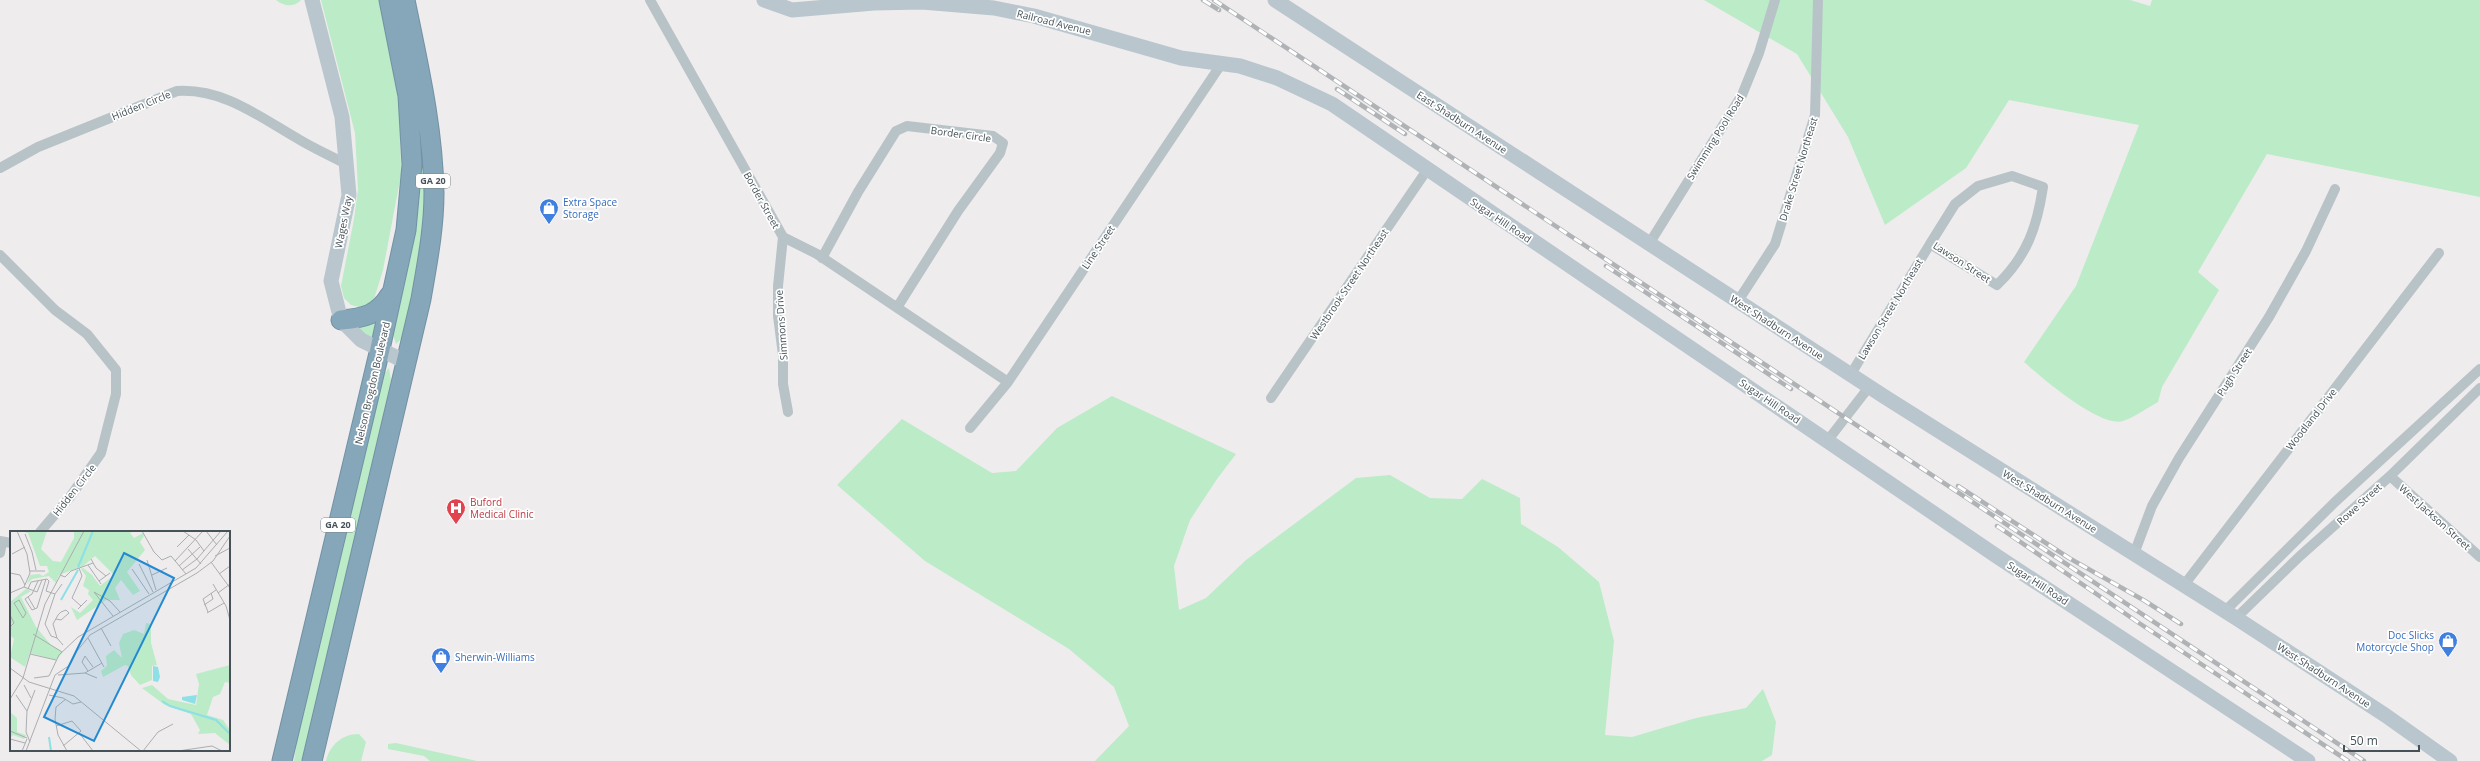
<svg xmlns="http://www.w3.org/2000/svg" width="2480" height="761" font-family="'Open Sans',sans-serif">
	<style>
		.green { fill: #bcebc7 }
		.lines { fill: none; stroke-linecap: round; stroke-linejoin: round }
		.highway-casing { stroke: #7292a4; stroke-width: 21 }
		.street { stroke: #b8c3c8; stroke-width: 10 }
		.secondary { stroke: #b9c6cd; stroke-width: 15 }
		.highway { stroke: #86a6b9; stroke-width: 19 }
		.rail-casing { stroke: #afb3b6; stroke-width: 4.5 }
		.rail { stroke: #fff; stroke-width: 3; stroke-dasharray: 9; stroke-linecap: butt }
		.labels { text-anchor: middle; stroke-width: 3.5; stroke-linejoin: round; paint-order: stroke }
		.shield { fill: #fff; stroke: #7e868a; stroke-width: 1 }
		.shield-label { font-size: 9px; font-weight: bold; fill: #465258 }
		.street-label { font-size: 10px; fill: #465258; stroke: #fff }
		.shop-label { font-size: 10px; fill: #366cbe; stroke: #fff; text-anchor: start }
		.health-label { font-size: 10px; fill: #be3a42; stroke: #fff; text-anchor: start }
		.inset-river { fill: none; stroke: #8ce0e6; stroke-width: 2 }
		.inset-road { fill: none; stroke: #abaeb1; stroke-width: 1 }
		.view { fill: #238ad2; fill-opacity: 0.15; stroke: #238ad2; stroke-width: 2 }
		.inset-edge { fill: none; stroke: #465258; stroke-width: 2 }
	</style>
	<rect width="100%" height="100%" fill="#efeced"/>
	<path class="green" d="M276 0H301C294 8 283 6 276 0Z
		M321 0H379L396 84 400 115 401 175 383 270 374 299 368 306 359 307 351 305 344 298 341 286 354 219 358 189 355 133Z
		M1704 0H2130L2150 6 2152 0H2480V197L2267 154 2198 272 2219 290 2162 387 2158 402C2147 408 2135 417 2123 421 2100 428 2041 377 2024 362L2076 286 2139 125 2009 100 1966 168 1885 225 1848 137 1797 54Z
		M424 127 427 219 407 333 396 344 392 331 418 128Z
		M378 317 375 339 357 331 360 324Z
		M389 368 391 380 383 419 306 761H294L300 721 382 376Z
		M1112 396 1236 454 1217 479 1190 520 1174 566 1179 610 1206 598 1246 560 1356 478 1390 475 1430 498 1462 499 1482 479 1520 498 1521 524 1558 547 1599 582 1614 641 1605 735 1632 737 1696 718 1746 708 1763 689 1776 722 1772 755 1762 761H1095L1129 726 1114 687 1069 649 925 561 837 485 902 419 992 473 1016 471 1057 428Z
		M359 734 366 742 361 761H326C330 745 342 734 359 734Z
		M396 743 477 761H430L424 756 388 749V744Z"/>
	<g class="lines">
		<defs>
			<path id="highway" d="M341 320C364 318 378 315 390 295
				M282 761 380 349 406 230 412 165 408 96 389 0
				M312 761 421 299C427 264 434 229 434 193 433 127 418 64 405 0"/>
		</defs>
		<use href="#highway" class="highway-casing"/>
		<path class="street" d="M650 0 783 237 817 254 1008 382
			M0 168 38 147 177 91C224 88 261 118 300 140 315 149 331 156 346 164
			M2012 176 2043 187C2037 227 2027 256 1997 285L1930 244 1955 204 1978 186Z
			M783 237 778 286V316L783 355V384L788 412
			M1649 244 1742 95 1759 53 1775 0
			M0 255 55 310 87 334 116 370V394L101 453 70 497 40 532
			M822 258 858 192 896 131 907 126 993 136 1003 143 1000 153 958 211 898 306
			M1738 301 1775 244 1815 115 1818 0
			M1851 374 1930 244
			M1271 398 1427 170
			M970 428 1008 382 1222 63
			M1828 440 1869 387
			M2390 476 2480 557
			M0 541 11 543
			M0 553 2 542
			M2134 554 2152 506 2179 458 2269 317 2306 251 2335 189
			M2184 585 2439 253
			M2225 611 2335 502 2480 369
			M2236 618 2300 556 2390 476 2480 388"/>
		<path class="secondary" d="M312 0 342 117 349 195 331 281 341 320 361 340 406 362
			M764 0 792 10 874 3 922 2 994 8 1034 16 1181 58 1240 66 1277 78 1332 104 1995 555 2308 761
			M1275 0 1885 397 2236 618 2385 715 2450 761"/>
		<use href="#highway" class="highway"/>
		<defs>
			<path id="rail" d="M1203 0 1219 10
				M1214 0 2364 761
				M1337 89 1405 134
				M1606 266 1791 389
				M1958 486 2069 558 2145 601 2181 624
				M1997 526 2139 623 2348 761"/>
		</defs>
		<use href="#rail" class="rail-casing"/>
		<use href="#rail" class="rail"/>
	</g>
	<defs>
		<symbol id="shop-pin" viewBox="-11 -11 22 30"><path d="M0 17L-7.5 6A9.5 9.5 0 1 1 7.5 6Z" fill="#3f7fe0" stroke="#fff"/><path d="M-5-2.5h2.3a2.7 3.5 0 0 1 5.4 0H5L5.5 6h-11ZM-1.5-2.5h3a1.5 2.3 0 0 0-3 0Z" fill="#fff"/></symbol>
		<symbol id="hospital-pin" viewBox="-11 -11 22 30"><path d="M0 17L-7.5 6A9.5 9.5 0 1 1 7.5 6Z" fill="#e0444e" stroke="#fff"/><path d="M-5-5h3v3.5h4V-5h3V5h-3V1.5h-4V5h-3Z" fill="#fff"/></symbol>
	</defs>
	<g fill-rule="evenodd">
		<use href="#shop-pin" x="538" y="197" width="22" height="30"/>
		<use href="#hospital-pin" x="445" y="497" width="22" height="30"/>
		<use href="#shop-pin" x="2437" y="630" width="22" height="30"/>
		<use href="#shop-pin" x="430" y="646" width="22" height="30"/>
	</g>
	<g class="labels">
		<g class="shield">
			<rect x="416" y="174" width="34" height="14" rx="3"/>
			<rect x="321" y="518" width="34" height="14" rx="3"/>
		</g>
		<g class="shield-label">
			<text x="433" y="184">GA 20</text>
			<text x="338" y="528">GA 20</text>
		</g>
		<g class="street-label">
			<text transform="translate(1054 22) rotate(14)" y="4">Railroad Avenue</text>
			<text transform="translate(141 105) rotate(-22)" y="4">Hidden Circle</text>
			<text transform="translate(1462 122) rotate(33)" y="4">East Shadburn Avenue</text>
			<text transform="translate(961 134) rotate(8)" y="4">Border Circle</text>
			<text transform="translate(1715 137) rotate(-58)" y="4">Swimming Pool Road</text>
			<text transform="translate(1798 169) rotate(-73)" y="4">Drake Street Northeast</text>
			<text transform="translate(762 200) rotate(61)" y="4">Border Street</text>
			<text transform="translate(1501 220) rotate(34)" y="4">Sugar Hill Road</text>
			<text transform="translate(343 222) rotate(-79)" y="4">Wages Way</text>
			<text transform="translate(1098 247) rotate(-56)" y="4">Line Street</text>
			<text transform="translate(1962 262) rotate(33)" y="4">Lawson Street</text>
			<text transform="translate(1349 284) rotate(-56)" y="4">Westbrook Street Northeast</text>
			<text transform="translate(1890 309) rotate(-59)" y="4">Lawson Street Northeast</text>
			<text transform="translate(781 325) rotate(-94)" y="4">Simmons Drive</text>
			<text transform="translate(1777 327) rotate(33)" y="4">West Shadburn Avenue</text>
			<text transform="translate(2234 372) rotate(-57)" y="4">Pugh Street</text>
			<text transform="translate(372 383) rotate(-77)" y="4">Nelson Brogdon Boulevard</text>
			<text transform="translate(1770 401) rotate(34)" y="4">Sugar Hill Road</text>
			<text transform="translate(2311 419) rotate(-52)" y="4">Woodland Drive</text>
			<text transform="translate(74 490) rotate(-52)" y="4">Hidden Circle</text>
			<text transform="translate(2050 501) rotate(32)" y="4">West Shadburn Avenue</text>
			<text transform="translate(2359 504) rotate(-42)" y="4">Rowe Street</text>
			<text transform="translate(2435 517) rotate(42)" y="4">West Jackson Street</text>
			<text transform="translate(2038 583) rotate(33)" y="4">Sugar Hill Road</text>
			<text transform="translate(2324 675) rotate(33)" y="4">West Shadburn Avenue</text>
		</g>
		<g class="shop-label">
			<text x="563" y="206">Extra Space<tspan x="563" dy="12">Storage</tspan></text>
			<text x="2434" y="639" text-anchor="end">Doc Slicks<tspan x="2434" dy="12">Motorcycle Shop</tspan></text>
			<text x="455" y="661">Sherwin-Williams</text>
		</g>
		<g class="health-label">
			<text x="470" y="506">Buford<tspan x="470" dy="12">Medical Clinic</tspan></text>
		</g>
	</g>
	<g transform="translate(10 531)">
		<rect width="220" height="220" fill="#efeced"/>
		<path d="M37 0 31 18 43 30 51 31 64 7V0H124L120 2 124 7 133 2 134 5 130 11 135 19 117 41 130 60 123 64 111 49 105 57 110 69H96L67 89 61 76 70 82 83 69 78 63 79 59 73 55 76 45 71 38 73 37 82 44 90 55 104 44 85 25 73 35 49 44 46 52 39 45 22 48 17 53 20 44 29 43 33 45 39 41 37 35H30L18 2 14 1ZM16 58 21 60 11 66 26 96 41 114 53 121 46 129 20 122 15 136 0 126 4 108 0 104V71ZM136 92 141 93V112L147 134 142 135V149L130 154 121 144 118 135 115 134 93 146 91 140 97 135 96 125 104 119 112 127 109 112 113 103 124 99 134 103ZM220 134V152L215 151 210 163 203 166 197 184 213 189 220 199V214L205 202 188 203 190 199 181 183 155 174 132 157 142 154 158 168 186 174 189 153 186 143ZM0 181 7 187V201L16 204 14 208 3 204 0 207Z" fill="#bcebc7"/>
		<path d="M143 135 148 136 150 146 148 151 143 150ZM187 164 185 173 172 169V166Z" fill="#8ce0e6"/>
		<path class="inset-river" d="M68 36 83 0M51 69 68 39M152 170 160 175 206 189 220 203M39 206 41 220"/>
		<path class="inset-road" d="M132 0 144 21 152 29 161 25 176 43M173 0 186 9 194 20M196 0 207 14M15 3 22 21 26 39M167 16 179 4M178 18 191 33M2 23 15 16M205 25 220 17M81 28 86 37 96 45M137 29 146 59M165 30 193 0M201 31 220 57M129 33 143 61M78 34 91 53M169 35 190 16M69 37 72 45 62 67 71 75M122 38 139 63M172 39 187 28 211 0M20 40H35M0 42 10 44 15 54M209 43 220 35M50 44 55 46 61 40 83 32M142 44 157 37M28 50 22 63 15 68 22 79 27 77 36 48M89 50 100 42M203 53 216 75 220 89M14 56 27 61 32 49M18 58 21 51 37 48 39 50 36 60 45 63M84 61 100 70 110 81M84 61 103 85M0 62 14 56 20 42 17 23 7 0M208 62 220 53M45 63 35 93 41 105 47 107M45 63 52 53M18 66 25 78M9 69 16 82 13 87 4 72ZM194 74 203 68 201 62M68 78 77 69M198 81 193 68 206 59M197 82 214 72M0 84 4 92 0 96M46 88 51 89 59 82 56 79 51 81 48 84 43 93 47 107 53 114M91 97 101 115M23 103 52 121M78 107 94 136M20 123 46 129M0 137 19 151 64 165 131 220M78 140 72 131 75 125 83 136M75 142 87 147M45 144 60 134 67 120 80 104 187 42 203 30 220 5M48 144 75 142 92 132M13 147 35 73 74 0M24 147 39 145 49 124 68 106 186 37 218 0M14 154 21 167M6 164 17 180M39 164 53 167 63 173 71 171M0 168 13 147M56 168 46 176 45 188 48 204 57 220M46 195 62 190 71 200 53 215M0 200 17 207M70 203 83 220M0 208 15 212M20 211 16 201 17 180 25 159M12 220 17 208M16 220 45 144M133 220 148 201 163 193M168 220 202 215 212 220"/>
		<path class="view" d="M114 22 164 47 84 210 34 186Z"/>
		<rect width="220" height="220" class="inset-edge"/>
	</g>
	<path d="M2344 745v6h75v-6" fill="none" stroke="#465258" stroke-width="2"/>
	<text x="2350" y="745" font-size="12" fill="#465258" stroke="#ffffff" stroke-width="3" paint-order="stroke">50 m</text>
</svg>
